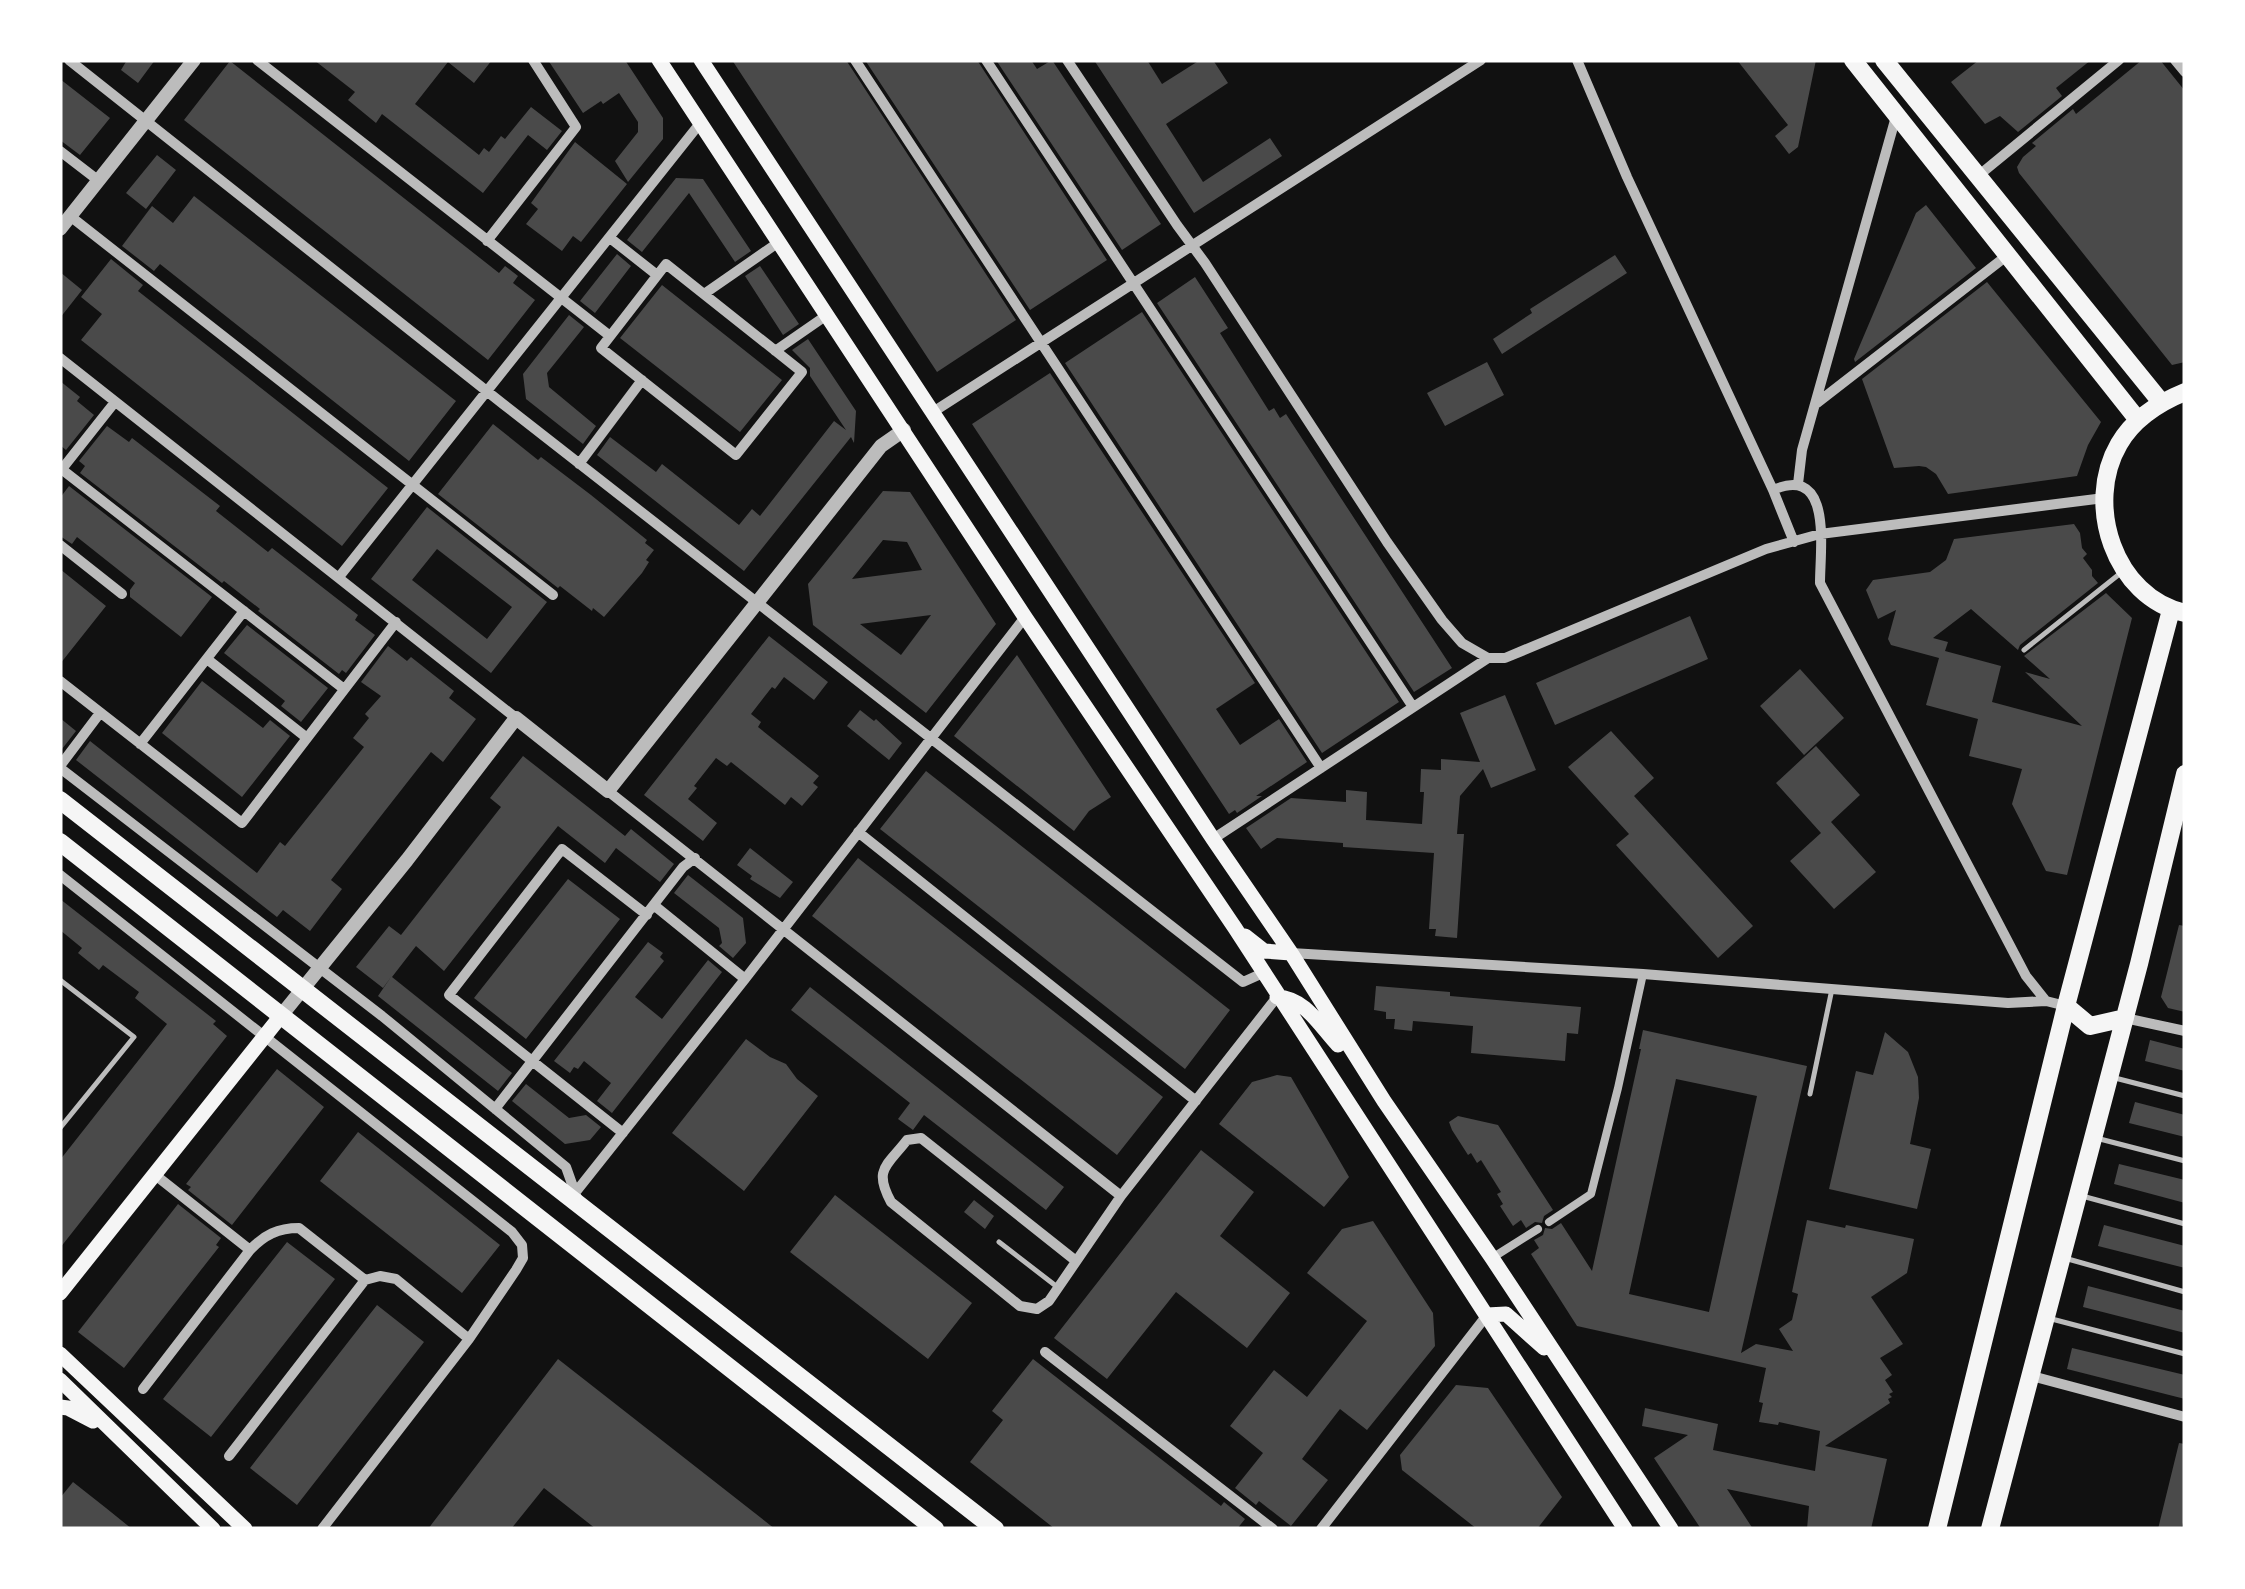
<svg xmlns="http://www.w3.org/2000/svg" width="2245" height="1589" font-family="'Roboto Serif',serif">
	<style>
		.building { fill: #4a4a4a; fill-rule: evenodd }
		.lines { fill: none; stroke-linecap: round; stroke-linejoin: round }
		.service { stroke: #bcbcbc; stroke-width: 5 }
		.pedestrian { stroke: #bcbcbc; stroke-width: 8 }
		.minor { stroke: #bcbcbc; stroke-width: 10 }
		.tertiary { stroke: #bcbcbc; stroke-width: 14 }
		.secondary { stroke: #f5f5f5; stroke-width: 15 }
		.primary { stroke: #f5f5f5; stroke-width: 18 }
	</style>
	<rect width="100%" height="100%" fill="#111"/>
	<path class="building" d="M127 60H155L138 83 121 70Z
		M314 60H492L474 83 448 62 415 104 479 155 484 148 489 152 501 136 505 139 531 107 562 131 547 150 528 135 483 193 382 114 376 123 348 100 355 92Z
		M548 60H625L663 118V139L628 182 615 161 638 132V122L619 93 603 104 601 101 583 113Z
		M732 60H846L1016 320 937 372Z
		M865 60H977L1107 260 1030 310Z
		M996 60H1031L1037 69 1052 60 1161 224 1122 250Z
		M1094 60H1147L1162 84 1200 60H1213L1228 83 1166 124 1203 182 1270 138 1282 156 1194 213Z
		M1737 60H1816L1798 147 1789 154 1775 136 1788 125Z
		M1979 60H2091L2056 88 2062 96 2018 132 2000 116 1985 124 1951 82Z
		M2142 60H2160L2185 91V362L2172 365 2019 173 2017 167 2023 157 2036 146 2032 143 2073 109 2076 114Z
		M230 61 499 273 505 266 518 276 513 283 535 300 488 360 184 120Z
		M60 79 110 118 80 155 60 140Z
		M575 142 627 184 581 242 573 236 562 251 526 224 538 209 531 203Z
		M157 155 176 170 146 209 126 193Z
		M676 178 703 179 751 251 735 262 689 193 642 252 627 240Z
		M194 196 456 401 409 461 160 264 154 271 122 246 152 206 173 223Z
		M1926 205 1976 268 1855 362 1854 359 1916 213Z
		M617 254 631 266 595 313 580 301Z
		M1615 255 1627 273 1502 354 1493 339 1532 313 1530 309Z
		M111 259 143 285 138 291 388 488 342 546 81 340 102 314 81 297Z
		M760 266 799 324 783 335 745 276Z
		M60 272 82 290 60 318Z
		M1195 277 1228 328 1220 333 1269 411 1274 408 1280 418 1286 414 1452 668 1414 692 1157 303Z
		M1987 282 2101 422 2088 445 2077 476 1948 494 1936 474 1926 467 1919 466 1894 468 1862 379Z
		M662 285 782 380 740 432 620 338Z
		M1142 312 1399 702 1322 753 1065 363Z
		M569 315 584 327 547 373 549 387 596 426 583 444 526 399 523 374Z
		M808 339 856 411 854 443 851 437 744 571 597 455 610 437 656 472 662 464 739 525 752 509 760 516 834 421 846 430 810 376V368L792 350Z
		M1487 362 1504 395 1445 426 1427 393Z
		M1050 373 1255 683 1216 709 1240 745 1279 719 1307 762 1256 796H1262L1237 813 1235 810 1229 814 972 424Z
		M60 381 80 397 77 401 94 415 66 450 60 445Z
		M493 424 538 460 541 457 591 495 647 540 645 543 654 550 646 560 649 562 642 573 604 617 593 608 592 611 560 586 558 588 438 494Z
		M107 426 129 442 132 438 220 506 216 511 268 552 272 548 358 615 355 620 375 635 346 673 342 670 339 674 258 611 260 609 224 581 222 583 80 473 85 466 79 461Z
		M69 486 212 597 181 637 130 597V590L135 583 77 537 72 544 60 536V498Z
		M883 491 910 492 996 624 926 713 813 625 808 584ZM883 540 907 542 922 570 852 579ZM931 615 901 655 860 624Z
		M427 507 547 602 491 673 371 579ZM437 549 512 607 487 639 412 580Z
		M2074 524 2080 533 2082 548 2087 554 2083 558 2092 570V576L2098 583 2020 645 2018 650 1971 609 1933 638 1948 642 1945 651 2001 666 1992 702 2082 726 2025 672 2050 679 2024 656 2106 593 2132 618 2067 875 2046 871 2012 804 2022 769 1969 756 1978 719 1926 705 1939 658 1891 645 1888 639 1896 610 1878 619 1866 590 1873 580 1930 572 1946 560 1954 539Z
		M60 569 106 606 60 664Z
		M1690 616 1708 659 1555 725 1536 683Z
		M247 625 328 688 301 722 281 706 285 701 224 653Z
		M769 636 828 682 814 700 784 677 775 689 772 687 751 714 761 722 758 727 819 776 813 783 818 787 802 806 791 797 785 805 731 762 727 766 716 758 694 786 697 788 688 799 717 823 703 841 644 795Z
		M388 646 407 661 411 657 454 691 449 698 476 719 443 762 431 752 384 812 331 880 342 889 310 931 283 910 277 917 76 760 90 741 257 873 280 842 285 846 364 747 353 738 369 718 365 714 381 696 361 682Z
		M1017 655 1111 797 1089 811 1074 831 954 736Z
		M1800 669 1844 718 1804 755 1760 706Z
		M202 681 263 728 270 720 290 736 242 797 162 733Z
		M1505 695 1536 770 1491 788 1483 769 1460 796 1457 834H1464L1457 938 1435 936 1436 929H1429L1434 853 1343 847V843L1277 838 1261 849 1246 828 1291 798 1346 802V790L1367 792 1366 820 1422 824 1424 792H1420L1421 769 1441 770V759L1480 762 1460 713Z
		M860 710 874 721 876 719 902 743 889 760 847 726Z
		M60 718 76 731 62 749 60 747Z
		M1611 731 1654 778 1634 796 1753 926 1718 958 1616 845 1629 834 1568 767Z
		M1816 746 1860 795 1831 822 1876 872 1834 909 1790 861 1821 833 1776 783Z
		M523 756 625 836 631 829 674 864 660 882 616 848 605 863 558 826 444 971 416 946 392 977 512 1073 498 1091 378 996 391 977 383 988 356 967 389 926 401 935 501 807 490 798Z
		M926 771 1230 1010 1185 1069 880 829Z
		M750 848 793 882 780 898 750 879 752 876 737 865Z
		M858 858 1163 1097 1117 1155 812 916Z
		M688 875 743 918 746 943 733 958 719 946 722 943 719 928 674 893Z
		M568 879 620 919 526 1039 474 998Z
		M60 899 216 1021 213 1024 227 1036 60 1248V1160L167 1024 135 998 139 992 103 965 99 970 78 953 82 948 60 930Z
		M2179 925 2185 926V1012L2168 1008 2161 997Z
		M648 942 663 953 660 957 664 961 635 997 662 1019 708 960 722 972 612 1113 597 1101 611 1083 584 1061 578 1069 574 1067 570 1073 554 1061Z
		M1376 986 1450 992V996L1581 1007 1578 1034 1567 1033 1565 1061 1471 1053 1473 1026 1413 1021 1412 1031 1394 1029 1395 1019H1386V1012L1374 1010Z
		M810 987 1064 1187 1046 1210 924 1115 913 1130 898 1119 910 1103 791 1010Z
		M1643 1030 1807 1066 1741 1353 1756 1344 1793 1351 1779 1329 1792 1320 1798 1294 1792 1292 1807 1220 1845 1228 1846 1225 1914 1239 1907 1273 1871 1297 1903 1344 1880 1358 1892 1375 1885 1380 1893 1392 1889 1394 1892 1397 1888 1399 1890 1403 1825 1446 1887 1459 1871 1529H1807L1809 1506 1727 1489 1753 1529H1701L1654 1458 1688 1435 1642 1426 1645 1408 1718 1424 1713 1450 1815 1471 1820 1431 1779 1422 1778 1425 1759 1422 1763 1403 1759 1402 1766 1368 1577 1326 1531 1254 1539 1248 1534 1240 1543 1235 1545 1228 1552 1229 1561 1223 1592 1271 1641 1049H1639ZM1676 1079 1757 1096 1709 1312 1629 1294Z
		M1885 1032 1908 1052 1918 1077 1919 1098 1910 1144 1931 1149 1917 1209 1829 1189 1856 1071 1873 1075Z
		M746 1039 770 1057 786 1064 797 1079 818 1096 744 1191 672 1133Z
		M2150 1040 2185 1049V1071L2145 1061Z
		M277 1069 324 1107 232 1225 188 1190 191 1187 186 1184Z
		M1277 1075 1291 1077 1349 1177 1324 1207 1219 1124 1252 1082Z
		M526 1084 569 1118 586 1115 601 1127 590 1140 565 1144 512 1101Z
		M2135 1102 2185 1115V1137L2129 1123Z
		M1458 1116 1498 1125 1553 1210 1544 1216 1542 1223 1535 1222 1526 1228 1521 1220 1513 1226 1500 1206 1503 1204 1497 1194 1501 1192 1481 1160 1477 1163 1471 1153 1468 1155 1452 1130 1449 1122Z
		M358 1132 500 1245 462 1293 320 1181Z
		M1201 1150 1254 1192 1220 1236 1290 1293 1247 1348 1176 1292 1107 1379 1054 1338Z
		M2119 1164 2185 1180V1203L2114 1184Z
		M835 1195 972 1303 928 1359 790 1252Z
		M974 1200 994 1216 985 1229 964 1212Z
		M178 1204 221 1238 216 1245 219 1247 124 1368 78 1332Z
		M1373 1221 1433 1313 1435 1346 1367 1430 1340 1409 1323 1431 1302 1459 1328 1480 1291 1526 1259 1501 1256 1505 1235 1488 1263 1453 1230 1426 1274 1370 1307 1397 1367 1321 1307 1273 1342 1229Z
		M2104 1225 2185 1246V1268L2098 1246Z
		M287 1242 335 1279 211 1437 163 1399Z
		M2088 1286 2185 1311V1333L2083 1307Z
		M377 1305 424 1342 297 1505 250 1468Z
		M2072 1348 2185 1375V1399L2067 1369Z
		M558 1359 673 1449 775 1529H596L544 1488 511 1529H428Z
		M1033 1359 1221 1506 1224 1502 1245 1519 1237 1529H1055L970 1462 1003 1420 992 1411Z
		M1456 1385 1488 1388 1562 1497 1537 1529H1477L1402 1470 1400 1455Z
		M2179 1443 2185 1444V1516L2181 1529H2158Z
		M73 1482 106 1508 132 1529H60V1498Z"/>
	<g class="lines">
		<path class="service" d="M2024 650 2122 572
			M60 980 134 1037 60 1128
			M2115 1078 2185 1096
			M1810 1094 1832 989
			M2096 1138 2185 1161
			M2082 1196 2185 1224
			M999 1242 1056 1286
			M2068 1259 2185 1292
			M2048 1318 2185 1354"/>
		<path class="pedestrian" d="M1549 1222 1591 1194 1618 1088 1643 974
			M1492 1258 1538 1229"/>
		<path class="minor" d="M69 60 503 404 1243 982 1263 973
			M257 60 610 336
			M855 60 1321 768
			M986 60 1413 707
			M1067 60 1177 225 1205 263 1387 542 1442 620 1462 643 1488 658
			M1577 60 1627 177 1773 490 1794 542
			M2175 60 2185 72
			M60 151 99 181
			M1978 176 2119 60
			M70 216 553 595
			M610 238 657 275
			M487 241 576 127 533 60
			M666 264 802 372 736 455 601 348Z
			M704 294 779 242
			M775 351 827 315
			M60 358 516 718
			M1817 403 2009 254
			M933 412 1481 60
			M579 464 642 380
			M60 468 344 689
			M62 469 115 402
			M1798 484 1802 450 1897 113
			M1773 490C1833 464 1820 548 1820 583L2026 976 2046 1001 2066 1006
			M60 545 122 594
			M339 577 701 122
			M207 659 307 738
			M60 681 242 823 396 622
			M140 744 244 611
			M60 766 100 713
			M60 768 382 1016 566 1167 577 1198
			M608 791 1121 1196
			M858 832 1196 1101
			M1213 839 1488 658H1505L1766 549 1820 534 2104 498
			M60 875 512 1232 522 1245 523 1258 516 1270 469 1339 322 1529
			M655 906 745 979
			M1291 953 1643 974 2008 1003 2046 1001
			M2125 1018 2185 1031
			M495 1109 683 867 695 858
			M623 1133 449 995 562 849 647 915
			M154 1174 250 1250
			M575 1193 745 979 1025 617
			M1076 1261 921 1138 907 1140C887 1166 873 1169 891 1202L1020 1306 1037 1309 1049 1301 1121 1196 1277 997
			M365 1280 380 1276 396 1279 469 1339
			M1045 1352 1273 1529
			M2032 1376 2185 1417
			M143 1389 250 1250C264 1235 278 1228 299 1228L365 1280
			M229 1456 365 1280
			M1321 1529 1487 1315"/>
		<path class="tertiary" d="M60 229 194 60
			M280 1017 407 860 516 718 608 791 881 446 904 430"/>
		<path class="secondary" d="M659 60 1025 617 1235 928 1625 1529
			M701 60 1213 839 1291 953 1384 1101 1492 1258 1671 1529
			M1245 936 1264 951 1291 953
			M1277 997C1305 998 1320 1026 1338 1045
			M60 1293 280 1017
			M1487 1315 1506 1314 1544 1348
			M60 1354 245 1529
			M60 1380 213 1529
			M60 1407 68 1408 93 1421"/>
		<path class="primary" d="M1853 60 2138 420
			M1884 60 2161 402
			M2185 392C2158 403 2134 418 2119 444 2084 504 2114 597 2185 613
			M60 800 995 1529
			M60 842 935 1529
			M2066 1006 2090 1026 2125 1018
			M1937 1529 2066 1006 2171 610
			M1990 1529 2139 964 2185 774"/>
	</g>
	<rect width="2245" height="1589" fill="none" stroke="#ffffff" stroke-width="125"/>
</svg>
